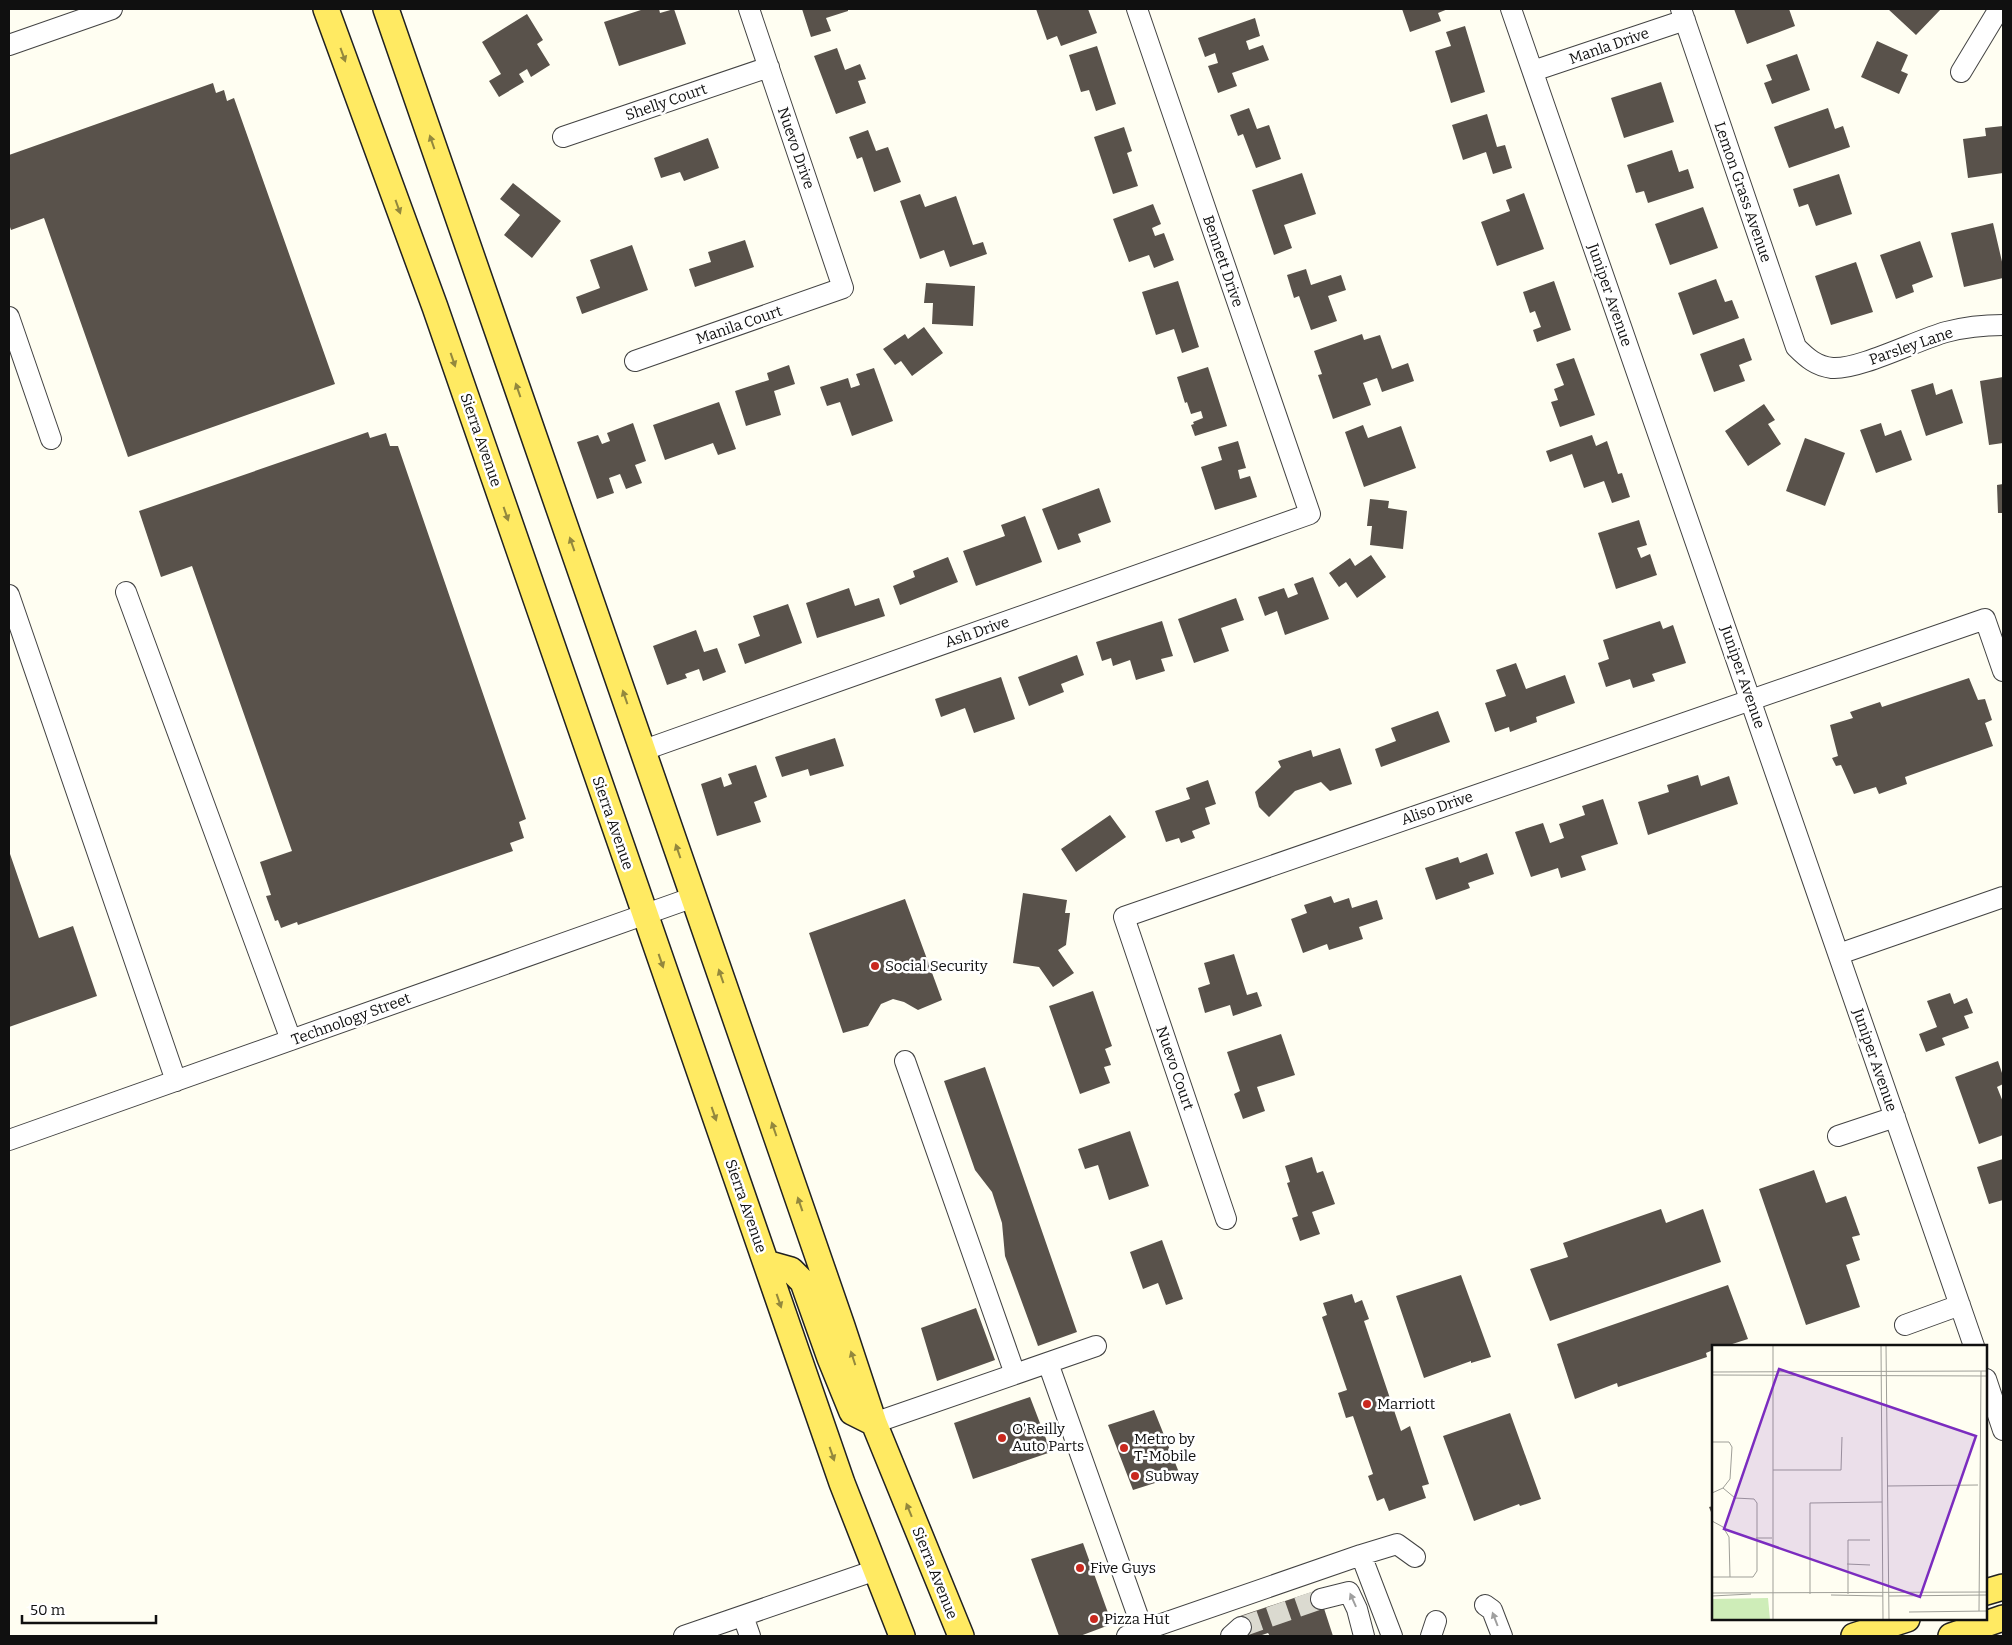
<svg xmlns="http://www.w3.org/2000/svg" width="2012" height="1645" font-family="Bitter,serif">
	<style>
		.building { fill: #59524b }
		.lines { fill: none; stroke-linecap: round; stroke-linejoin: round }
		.minor-tunnel { stroke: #dbdad0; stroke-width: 20; stroke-dasharray: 20 10; stroke-linecap: butt }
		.minor-casing { stroke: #434343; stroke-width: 22 }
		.major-casing { stroke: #212121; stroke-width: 28 }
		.minor { stroke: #fff; stroke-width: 20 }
		.major { stroke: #ffea62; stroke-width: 25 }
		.oneway { fill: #93883d }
		.oneway2 { fill: #9f9f9f }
		.poi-dot { fill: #c9281e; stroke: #fff; stroke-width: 2 }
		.labels { text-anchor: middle; stroke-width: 5; stroke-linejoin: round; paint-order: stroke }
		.street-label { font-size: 15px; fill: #101010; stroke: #fff }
		.poi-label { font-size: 15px; fill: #101010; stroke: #fff; text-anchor: start }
		.inset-road { fill: none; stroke: #9f9f98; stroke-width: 1 }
		.view { fill: #7b2cbf; fill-opacity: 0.15; stroke: #7b2cbf; stroke-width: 2.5 }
		.inset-edge { fill: none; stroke: #101010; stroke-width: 2.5 }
	</style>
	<rect width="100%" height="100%" fill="#fffef2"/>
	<path class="building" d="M644 9H659L660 13 674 9 686 44 619 66 604 22Z
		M802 9H848V11L826 18 831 31 811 37Z
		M1036 9H1088L1097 33 1061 46 1057 36 1047 40Z
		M1402 9H1448L1438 13 1441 21 1410 32Z
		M1734 9H1789L1795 26 1747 44Z
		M1888 9H1941L1916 35Z
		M527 14 543 40 537 44 550 65 531 77 527 69 519 74 524 82 499 97 489 81 501 74 482 42Z
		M1255 18 1260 36 1246 41 1249 50 1263 45 1269 60 1232 73 1237 86 1218 93 1208 66 1218 63 1215 53 1205 57 1198 38Z
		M1465 26 1485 92 1451 103 1435 51 1451 46 1446 32Z
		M1877 41 1908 55 1901 71 1908 74 1899 94 1861 77Z
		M1097 46 1116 104 1096 111 1089 90 1081 92 1069 55Z
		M837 48 845 70 860 64 866 79 858 81 866 103 836 114 814 56Z
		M1797 54 1810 90 1772 104 1764 83 1772 80 1766 65Z
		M1661 82 1674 122 1624 138 1611 98Z
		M213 83 216 93 224 90 227 101 234 98 335 384 128 457 44 218 11 230 9 224V155Z
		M1249 108 1257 129 1269 125 1281 159 1256 168 1243 134 1238 136 1230 115Z
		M1828 108 1835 129 1843 126 1850 147 1789 168 1774 127Z
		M1487 114 1497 147 1505 145 1512 168 1493 174 1486 152 1463 160 1452 125Z
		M2003 126V173L1968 178 1963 139 1986 136 1985 128Z
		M1124 127 1132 151 1127 153 1138 186 1113 194 1094 137Z
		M868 130 876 151 888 147 901 182 874 192 862 157 857 159 849 137Z
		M708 138 719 168 684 181 680 172 661 178 654 158Z
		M1672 150 1679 172 1688 169 1694 188 1648 203 1644 191 1636 193 1627 165Z
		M1302 173 1316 214 1284 225 1292 248 1274 255 1252 190Z
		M1839 174 1852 214 1816 226 1808 204 1799 207 1793 189Z
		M513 183 561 221 532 258 504 235 520 215 500 199Z
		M1524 193 1544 249 1497 266 1481 222 1510 211 1506 200Z
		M920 194 925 207 956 196 973 245 983 242 987 254 950 267 944 250 920 259 900 201Z
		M1153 204 1161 224 1152 228 1155 236 1164 233 1174 260 1154 268 1149 255 1129 262 1113 219Z
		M1703 207 1718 248 1670 265 1655 224Z
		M1993 223 2003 266V278L1964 287 1951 233Z
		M745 240 754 267 695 287 689 269 711 262 708 252Z
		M1920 241 1933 277 1912 285 1914 292 1896 299 1880 255Z
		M632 245 648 290 582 314 576 297 600 288 590 260Z
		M1856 262 1873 312 1831 325 1815 276Z
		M1306 269 1311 285 1341 275 1346 290 1328 296 1337 321 1311 330 1299 296 1294 298 1287 275Z
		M1716 279 1725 302 1732 300 1739 318 1693 335 1678 293Z
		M1178 281 1199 347 1182 353 1174 329 1156 335 1142 292Z
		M1554 281 1571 330 1537 342 1533 330 1541 327 1535 311 1530 313 1523 292Z
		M926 283 975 286 973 326 932 324 933 303H924Z
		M924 327 943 353 912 376 901 361 895 365 883 349 905 334 908 339Z
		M1362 334 1364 340 1380 335 1392 369 1408 363 1414 381 1382 392 1377 378 1363 383 1371 405 1333 419 1318 375 1322 374 1314 351Z
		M1744 338 1752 360 1739 365 1745 381 1714 392 1700 354Z
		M1574 358 1595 415 1560 427 1551 402 1558 400 1554 389 1564 385 1556 364Z
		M789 365 795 384 774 391 781 415 746 426 735 391 769 380 767 373Z
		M1208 367 1227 426 1195 436 1191 425 1194 424 1193 422 1203 418 1201 411 1191 414 1187 402 1185 403 1177 377Z
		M874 368 893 421 852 436 840 402 827 406 820 387 848 378 851 388 860 385 856 374Z
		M2003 377V443L1989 445 1980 381Z
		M1933 383 1936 395 1952 389 1963 423 1926 436 1911 390Z
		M719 402 736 449 718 455 713 443 665 460 653 425Z
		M1764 404 1775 420 1768 424 1781 444 1748 466 1725 431Z
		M633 423 646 461 635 465 642 483 626 489 620 474 609 478 614 493 597 499 577 442 598 435 602 444 610 441 607 433Z
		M1881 423 1885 436 1901 430 1912 460 1876 473 1860 430Z
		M1363 425 1368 438 1401 426 1416 468 1364 487 1345 432Z
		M368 432 370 438 386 433 390 446H398L526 819 519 822 524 838 510 843 513 851 298 925 297 922 281 928 278 920 275 921 266 896 271 895 260 862 292 851 192 566 161 577 139 511Z
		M1592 435 1596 446 1607 441 1618 474 1622 473 1630 497 1612 503 1604 481 1584 488 1572 454 1550 462 1546 451Z
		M1805 438 1845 453 1825 506 1786 491Z
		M1238 441 1246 468 1238 470 1240 479 1250 476 1257 497 1215 510 1201 467 1222 460 1218 447Z
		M2003 484V513H1998L1997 485Z
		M1099 488 1111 522 1078 534 1081 542 1058 550 1042 509Z
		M1370 499 1389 501 1388 508 1407 511 1403 549 1370 545 1372 526H1367Z
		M1025 516 1042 562 976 586 963 551 1005 536 1001 525Z
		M1639 520 1647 545 1637 548 1641 558 1650 554 1657 575 1616 589 1598 533Z
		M1371 555 1386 577 1357 598 1346 582 1339 587 1329 573 1350 558 1355 566Z
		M948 557 958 582 900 605 893 586 915 577 913 571Z
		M1313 577 1329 619 1285 635 1277 611 1265 616 1258 597 1284 588 1288 598 1298 594 1294 584Z
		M849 588 855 606 879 598 885 616 817 638 806 603Z
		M1236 598 1244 620 1221 628 1229 651 1194 663 1178 619Z
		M788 604 802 643 745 664 738 644 760 636 753 616Z
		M1162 621 1173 656 1161 659 1165 671 1136 680 1130 660 1113 666 1111 658 1102 661 1096 642Z
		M1660 621 1663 629 1673 625 1686 663 1652 674 1655 681 1633 688 1630 679 1606 687 1598 663 1609 659 1603 640Z
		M696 630 704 652 717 648 726 672 703 681 699 669 685 674 687 678 667 685 653 646Z
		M1077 655 1084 675 1061 684 1064 692 1029 706 1018 677Z
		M1516 663 1526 689 1565 675 1575 703 1536 717 1537 722 1510 732 1509 727 1495 732 1485 703 1506 696 1496 670Z
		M1001 677 1015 719 974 733 965 708 941 717 935 699Z
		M1969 678 1978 700 1985 699 1992 720 1985 723 1993 746 1905 777 1907 784 1879 794 1876 787 1854 794 1841 765 1836 766 1832 758 1838 756 1830 725 1853 718 1850 712 1880 702 1882 707Z
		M1438 711 1450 742 1381 767 1375 749 1396 741 1391 728Z
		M835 738 844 766 810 776 808 769 782 777 775 757Z
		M1340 748 1352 784 1330 791 1321 782 1295 791 1269 817 1259 807 1255 792 1281 767 1278 761 1311 750 1313 757Z
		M756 765 767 797 754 802 761 822 717 836 701 784 721 777 724 787 732 784 728 774Z
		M1698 775 1701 786 1729 776 1738 804 1648 835 1638 802 1669 792 1667 785Z
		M1208 780 1216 804 1205 808 1210 824 1192 831 1195 838 1181 843 1179 838 1166 842 1155 811 1190 799 1186 788Z
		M1603 799 1618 844 1581 856 1586 870 1561 878 1558 868 1531 877 1515 832 1543 823 1550 843 1564 838 1559 824 1585 815 1582 806Z
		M1110 815 1126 837 1076 872 1061 849Z
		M9 851 39 938 73 926 97 996 9 1027Z
		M1487 853 1494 874 1468 883 1470 888 1436 900 1425 868 1458 857 1460 863Z
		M1023 893 1067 900 1065 913H1070L1066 945 1058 950 1074 973 1053 987 1039 967 1013 963Z
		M1331 896 1334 903 1349 898 1352 908 1377 900 1383 919 1359 927 1363 939 1329 950 1327 944 1303 953 1291 919 1307 913 1304 905Z
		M905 899 942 1000 918 1010 904 1002 893 999 881 1004 868 1026 843 1033 809 933Z
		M1234 954 1247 995 1257 992 1262 1006 1233 1016 1230 1005 1205 1013 1198 988 1210 984 1204 963Z
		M1093 991 1112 1046 1105 1049 1111 1065 1104 1067 1110 1083 1080 1094 1049 1006Z
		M1950 993 1954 1004 1967 998 1973 1013 1964 1016 1969 1028 1942 1038 1945 1045 1926 1052 1919 1034 1937 1027 1927 1001Z
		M1281 1034 1295 1075 1257 1087 1265 1111 1243 1119 1234 1094 1240 1091 1227 1052Z
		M1998 1061 2003 1076V1084L1997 1087 2003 1102V1135L1979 1144 1955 1077Z
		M985 1067 1077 1332 1038 1346 1005 1256 1002 1223 992 1192 975 1170 944 1081Z
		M1130 1131 1149 1186 1109 1200 1098 1165 1085 1169 1078 1149Z
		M1312 1157 1317 1173 1323 1171 1335 1204 1312 1212 1320 1234 1300 1241 1292 1218 1298 1216 1287 1183 1290 1182 1285 1166Z
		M2003 1159V1200L1989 1204 1977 1167Z
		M1814 1170 1826 1203 1846 1196 1860 1235 1852 1237 1860 1260 1846 1265 1860 1307 1806 1325 1759 1189Z
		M1661 1209 1666 1223 1703 1209 1721 1262 1550 1321 1530 1269 1568 1257 1563 1243Z
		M1162 1240 1183 1299 1166 1305 1158 1283 1143 1289 1130 1252Z
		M1461 1275 1491 1357 1471 1363V1361L1424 1378 1396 1296Z
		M1728 1285 1748 1339 1726 1346H1713V1350L1706 1353 1707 1357 1618 1387 1617 1383 1575 1399 1557 1344Z
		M1352 1294 1355 1303 1362 1300 1369 1319 1364 1321 1401 1431 1410 1426 1429 1484 1422 1486 1426 1498 1389 1511 1384 1498 1377 1501 1368 1476 1373 1474 1353 1416 1346 1418 1338 1393 1347 1390 1322 1317 1327 1315 1323 1303Z
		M976 1308 995 1360 937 1381 921 1328Z
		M1030 1397 1051 1452 973 1479 954 1423Z
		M1154 1410 1180 1475 1133 1490 1108 1425Z
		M1510 1413 1541 1499 1520 1506 1519 1504 1474 1521 1443 1436Z
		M1713 1506V1517L1709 1507Z
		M1083 1543 1112 1624 1080 1636H1059L1031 1559Z
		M1318 1590 1333 1636H1270L1268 1633 1259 1636H1244L1237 1617Z"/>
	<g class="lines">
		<path class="minor-tunnel" d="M1241 1627 1321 1599"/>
		<defs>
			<path id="minor" d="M1511 9 1974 1346
				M1681 9 1796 347C1807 358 1816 366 1832 368 1859 370 1917 340 1946 332 1965 327 1984 325 2003 325
				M9 45 112 9
				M1533 71 1685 20
				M1961 72 1999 9
				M563 137 769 67
				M9 317 51 439
				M635 361 843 288 749 9
				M126 592 291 1040
				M9 595 176 1081
				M644 750 1310 514 1137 9
				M1839 954 2003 897
				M905 1061 1015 1374
				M1838 1136 1895 1117
				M9 1140 694 897
				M1226 1219 1124 917 1985 619 2003 671
				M1905 1325 1960 1305
				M1048 1363 1145 1636
				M1986 1379 2003 1430
				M874 1423 1096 1346
				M1361 1555 1397 1544 1415 1557
				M1321 1599 1349 1592 1357 1609 1364 1636
				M1485 1605 1492 1610 1502 1636
				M743 1616 750 1636
				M684 1636 876 1570
				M1127 1636 1361 1555 1392 1636
				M1231 1636 1241 1627
				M1431 1636 1436 1621"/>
			<path id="major" d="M326 9 435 307 842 1483 902 1636
				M386 9 842 1326 874 1423 961 1636
				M766 1263 791 1270 803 1282 830 1358 852 1412 874 1423
				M1986 1592 2003 1587
				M1854 1636 1907 1619
				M1951 1636 2003 1618"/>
		</defs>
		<use href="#minor" class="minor-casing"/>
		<use href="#major" class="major-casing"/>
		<use href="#minor" class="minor"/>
		<use href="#major" class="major"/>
	</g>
	<defs><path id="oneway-solid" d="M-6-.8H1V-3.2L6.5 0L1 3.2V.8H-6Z" transform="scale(1.25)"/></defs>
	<g class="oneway">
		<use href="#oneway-solid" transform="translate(343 55) rotate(70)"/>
		<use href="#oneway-solid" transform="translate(432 142) rotate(-109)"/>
		<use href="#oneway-solid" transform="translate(398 207) rotate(70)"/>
		<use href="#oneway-solid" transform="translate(453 360) rotate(71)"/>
		<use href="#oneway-solid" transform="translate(518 390) rotate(-109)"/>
		<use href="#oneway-solid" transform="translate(506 514) rotate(71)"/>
		<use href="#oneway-solid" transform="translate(572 544) rotate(-109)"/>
		<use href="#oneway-solid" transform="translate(625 697) rotate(-109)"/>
		<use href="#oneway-solid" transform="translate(678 851) rotate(-109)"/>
		<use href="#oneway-solid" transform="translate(661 961) rotate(71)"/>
		<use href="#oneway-solid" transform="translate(721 976) rotate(-109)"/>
		<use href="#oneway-solid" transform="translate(714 1114) rotate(71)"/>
		<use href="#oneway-solid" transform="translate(774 1129) rotate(-109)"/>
		<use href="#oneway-solid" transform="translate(800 1204) rotate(-109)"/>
		<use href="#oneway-solid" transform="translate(779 1301) rotate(71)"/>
		<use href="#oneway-solid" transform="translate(853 1358) rotate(-108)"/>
		<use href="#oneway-solid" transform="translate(832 1454) rotate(71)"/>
		<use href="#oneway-solid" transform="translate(909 1510) rotate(-112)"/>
	</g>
	<g class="oneway2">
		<use href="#oneway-solid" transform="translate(1353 1600) rotate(-114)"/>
		<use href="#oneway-solid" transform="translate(1495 1619) rotate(-111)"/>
	</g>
	<g class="poi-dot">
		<circle cx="875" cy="966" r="5"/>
		<circle cx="1367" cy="1404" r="5"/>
		<circle cx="1002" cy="1438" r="5"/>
		<circle cx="1124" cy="1448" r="5"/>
		<circle cx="1135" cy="1476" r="5"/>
		<circle cx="1080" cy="1568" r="5"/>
		<circle cx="1094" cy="1619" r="5"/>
	</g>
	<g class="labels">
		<g class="street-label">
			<text transform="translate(1609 46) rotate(-19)" y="5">Manla Drive</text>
			<text transform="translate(666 102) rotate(-19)" y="5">Shelly Court</text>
			<text transform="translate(796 148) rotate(71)" y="5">Nuevo Drive</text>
			<text transform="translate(1743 192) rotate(71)" y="5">Lemon Grass Avenue</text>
			<text transform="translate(1223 261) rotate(71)" y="5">Bennett Drive</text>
			<text transform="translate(1610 295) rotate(71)" y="5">Juniper Avenue</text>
			<text transform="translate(739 325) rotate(-19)" y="5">Manila Court</text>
			<text transform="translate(1911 346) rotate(-19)" y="5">Parsley Lane</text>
			<text transform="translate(481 440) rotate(71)" y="5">Sierra Avenue</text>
			<text transform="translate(977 632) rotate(-19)" y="5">Ash Drive</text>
			<text transform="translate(1743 677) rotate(71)" y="5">Juniper Avenue</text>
			<text transform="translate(1437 808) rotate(-19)" y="5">Aliso Drive</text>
			<text transform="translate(613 823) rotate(71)" y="5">Sierra Avenue</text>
			<text transform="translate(351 1019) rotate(-20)" y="5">Technology Street</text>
			<text transform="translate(1875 1060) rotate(71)" y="5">Juniper Avenue</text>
			<text transform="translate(1175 1068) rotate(71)" y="5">Nuevo Court</text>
			<text transform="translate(746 1206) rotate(71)" y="5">Sierra Avenue</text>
			<text transform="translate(935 1573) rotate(68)" y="5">Sierra Avenue</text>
		</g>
		<g class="poi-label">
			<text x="885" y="971">Social Security</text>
			<text x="1377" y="1409">Marriott</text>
			<text x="1012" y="1434">O'Reilly<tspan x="1012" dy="17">Auto Parts</tspan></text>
			<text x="1134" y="1444">Metro by<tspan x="1134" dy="17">T-Mobile</tspan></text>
			<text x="1145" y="1481">Subway</text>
			<text x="1090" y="1573">Five Guys</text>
			<text x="1104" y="1624">Pizza Hut</text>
		</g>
	</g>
	<g transform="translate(1712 1345)">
		<rect width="275" height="275" fill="#fffef2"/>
		<path d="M56 253 58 275H0V254Z" fill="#ceedb8"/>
		<path class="inset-road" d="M61 0V275M169 0 171 275M174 0 177 275M0 27 275 26M0 30 275 31M0 97H17L20 102 18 134 11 143 0 148M61 125H129L130 92M175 141 266 140M0 176 11 182 17 192 18 232M44 193H60M135 219 158 220M0 232H41L45 226V158L42 154 23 153 11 143M0 248 275 247M0 248V232M98 249V158L170 157M136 249V195H158M119 250 171 251M0 251 39 249M177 251 275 250M267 266 269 26M197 267 275 266"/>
		<path class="view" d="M67 24 264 91 208 252 12 184Z"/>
		<rect width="275" height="275" class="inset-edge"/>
	</g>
	<rect width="2012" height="1645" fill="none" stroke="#101010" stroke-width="20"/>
	<path d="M22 1615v8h134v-8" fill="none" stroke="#101010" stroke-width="2.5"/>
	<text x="30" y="1615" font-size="15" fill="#101010" stroke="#ffffff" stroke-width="4" paint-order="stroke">50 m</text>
</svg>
